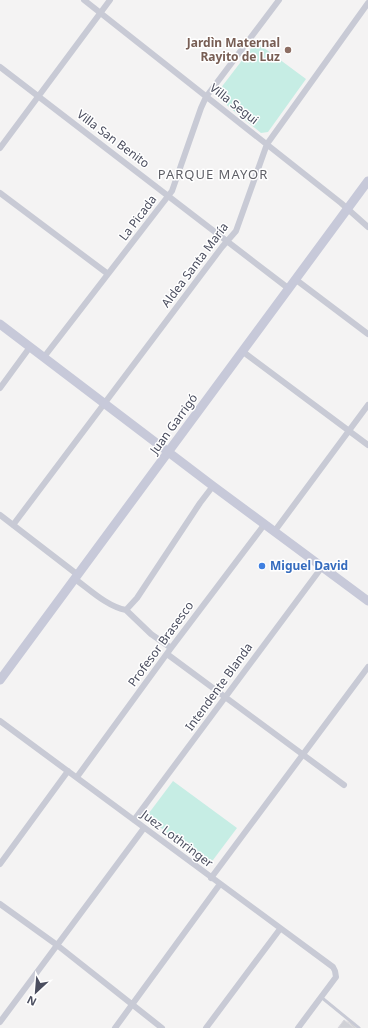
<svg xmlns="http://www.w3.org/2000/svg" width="368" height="1028" font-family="'Noto Sans',sans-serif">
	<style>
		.green { fill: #c6ede4 }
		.building { fill: #d0d1d6; stroke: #d8d7dd; filter: url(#shadow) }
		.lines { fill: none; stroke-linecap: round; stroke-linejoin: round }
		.lane { stroke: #c8cad5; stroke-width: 3 }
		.street { stroke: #c8cad5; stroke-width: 6 }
		.secondary { stroke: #c7c9d9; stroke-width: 9 }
		.education-dot { fill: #8d6e63; stroke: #fff; stroke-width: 1.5 }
		.shop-dot { fill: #3f7fe0; stroke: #fff; stroke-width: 1.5 }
		.labels { text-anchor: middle; stroke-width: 3; stroke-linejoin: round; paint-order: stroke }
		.education-label { font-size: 12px; font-weight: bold; fill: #785e54; stroke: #fff; text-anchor: end }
		.street-label { font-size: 12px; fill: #4b4e5f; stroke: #fff }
		.shop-label { font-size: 12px; font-weight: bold; fill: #366cbe; stroke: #fff; text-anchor: start }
		.neighbourhood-label { font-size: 13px; letter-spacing: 1px; fill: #5f6067; stroke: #fff }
	</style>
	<defs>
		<filter id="shadow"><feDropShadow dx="3.5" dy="2" stdDeviation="2" flood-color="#0004"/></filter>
	</defs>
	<rect width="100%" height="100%" fill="#f4f3f3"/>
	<path class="green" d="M256 42 306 79 268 132 261 133 218 98 217 93Z
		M173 781 237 828 210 864 146 817Z"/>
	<path class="building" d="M344 1020 354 1028H338Z"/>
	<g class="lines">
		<path class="lane" d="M321 997 359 1028"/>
		<path class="street" d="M84 0 341 203 368 227
			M0 67 288 288
			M0 148 110 0
			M0 193 108 274
			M295 279 368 334
			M242 351 368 445
			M44 357 172 191 201 108 206 97 279 0
			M0 388 30 347
			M0 515 78 575
			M13 525 222 247 236 231 267 144 368 3
			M274 532 368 405
			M75 579C90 590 108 607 126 610L137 598 200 503 213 486
			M126 610 151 634 171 648
			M167 654 344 785
			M0 721 333 967 335 971 336 977 298 1028
			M77 777 171 648 264 525
			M134 820 322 567
			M0 864 68 771
			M211 878 368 667
			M0 904 57 945 162 1028
			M0 1022 144 828
			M115 1028 220 884
			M206 1028 280 929"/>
		<path class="secondary" d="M0 324 213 486 368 601
			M0 680 368 181"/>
	</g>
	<circle class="education-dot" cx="288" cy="50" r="4"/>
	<circle class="shop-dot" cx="262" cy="566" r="4"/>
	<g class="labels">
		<g class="education-label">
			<text x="280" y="47">Jardìn Maternal<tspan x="280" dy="14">Rayito de Luz</tspan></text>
		</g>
		<g class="street-label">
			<text transform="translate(234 104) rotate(38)" y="4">Villa Segui</text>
			<text transform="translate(113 139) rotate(37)" y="4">Villa San Benito</text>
			<text transform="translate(138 218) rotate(-53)" y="4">La Picada</text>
			<text transform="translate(195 265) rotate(-53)" y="4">Aldea Santa María</text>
			<text transform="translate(174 424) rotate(-54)" y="4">Juan Garrigó</text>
			<text transform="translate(161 644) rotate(-54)" y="4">Profesor Brasesco</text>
			<text transform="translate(219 687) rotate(-54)" y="4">Intendente Blanda</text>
			<text transform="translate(177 839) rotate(37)" y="4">Juez Lothringer</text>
		</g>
		<g class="shop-label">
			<text x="270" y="570">Miguel David</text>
		</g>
		<g class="neighbourhood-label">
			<text x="213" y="179">PARQUE MAYOR</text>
		</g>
	</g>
	<g transform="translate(36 992) rotate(206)" stroke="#ffffff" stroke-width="3" paint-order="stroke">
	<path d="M0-3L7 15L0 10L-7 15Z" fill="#4b4e5f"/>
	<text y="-6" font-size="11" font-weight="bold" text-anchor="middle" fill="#4b4e5f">N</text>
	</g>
</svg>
